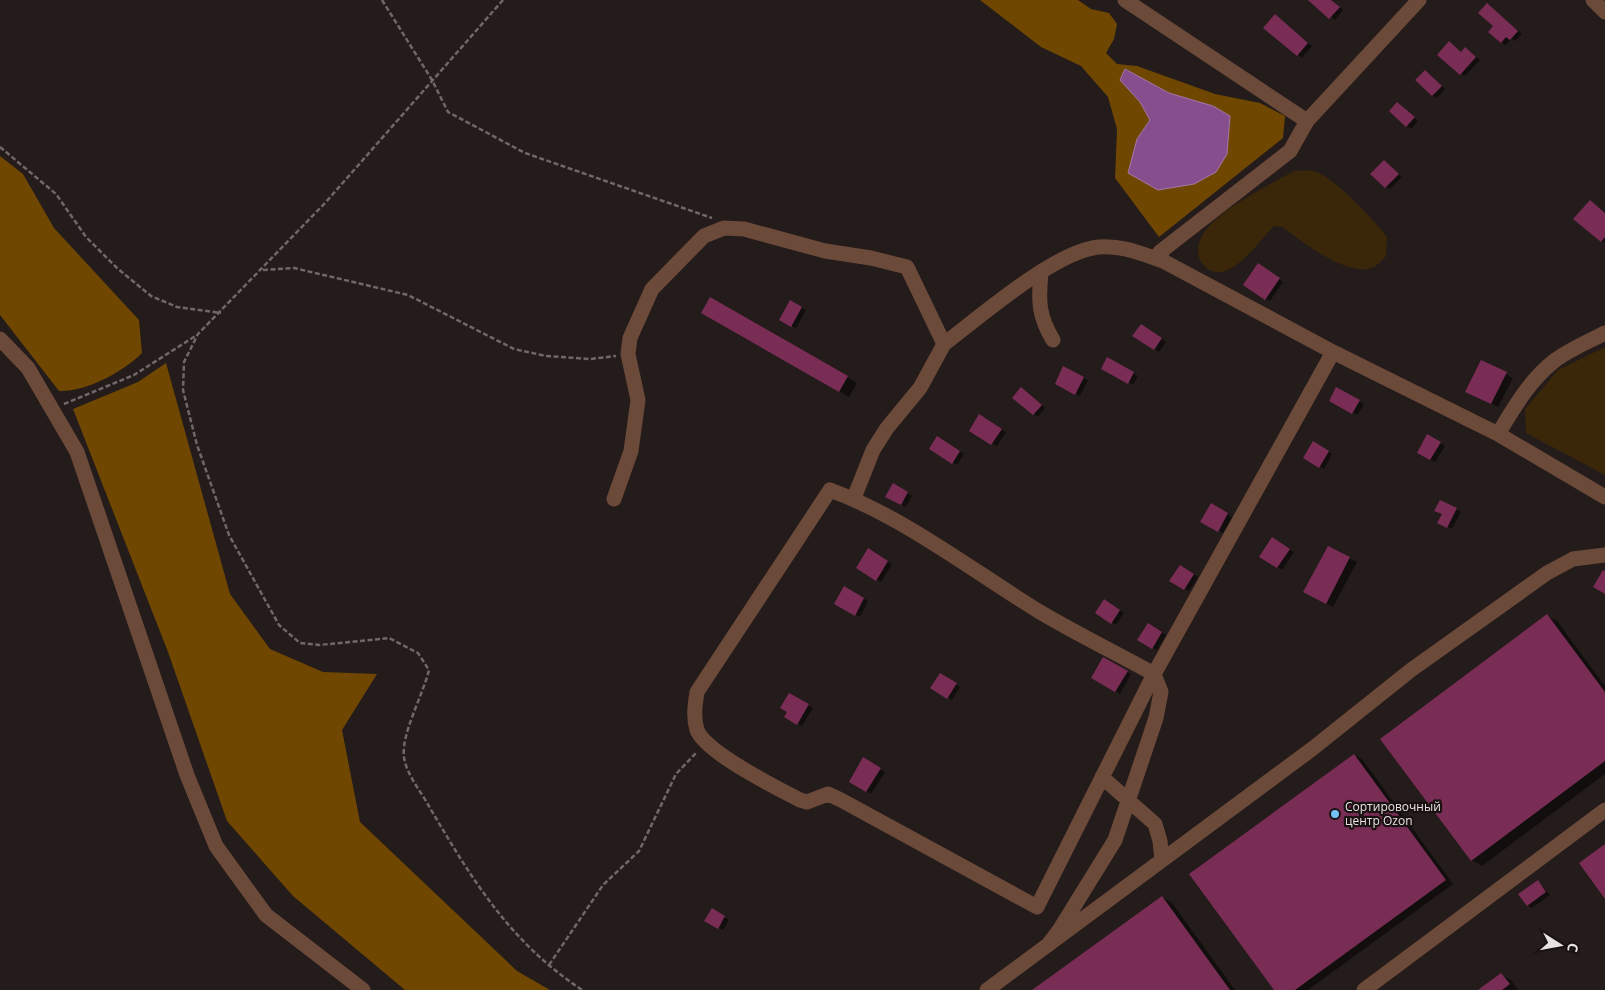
<svg xmlns="http://www.w3.org/2000/svg" width="1605" height="990" font-family="'Open Sans',sans-serif">
	<style>
		.green { fill: #3a270a }
		.forest { fill: #6f4700; fill-rule: evenodd }
		.water { fill: #874e8e; stroke: #a47aa7 }
		.shadow { fill: #0007 }
		.building { fill: #792d55 }
		.lines { fill: none; stroke-linecap: round; stroke-linejoin: round }
		.path { stroke: #706868; stroke-width: 2.5; stroke-dasharray: 5 2.5; stroke-linecap: butt }
		.minor { stroke: #6c4a3a; stroke-width: 15 }
		.poi-dot { fill: #74c0f6; stroke: #1a1212; stroke-width: 2 }
		.labels { text-anchor: middle; stroke-width: 4.5; stroke-linejoin: round; paint-order: stroke }
		.poi-label { font-size: 12px; fill: #e9e2e2; stroke: #1a1212; text-anchor: start }
	</style>
	<rect width="100%" height="100%" fill="#241b1b"/>
	<path class="green" d="M1294 171C1300 171 1308 170 1314 171 1334 177 1374 220 1387 237L1386 256C1383 259 1378 265 1374 267 1348 279 1302 241 1282 227L1274 226C1259 240 1223 297 1200 260 1196 252 1199 241 1203 234 1218 210 1269 185 1294 171Z
		M1605 347V475L1526 433 1525 409 1558 370Z"/>
	<path class="forest" d="M980 0H1078L1091 9 1109 13 1117 24 1114 39 1106 53 1117 64 1137 66 1215 94 1260 103 1285 116 1283 138 1159 237 1115 178 1117 129 1108 97 1081 66 1041 47ZM1125 69 1169 93 1213 106 1137 139 1150 120 1140 102 1120 80Z
		M0 156 23 174 54 228 139 320 142 353C123 372 86 392 59 391L0 315Z
		M166 363 230 594 270 649 323 672 377 674 342 730 360 822 517 971 550 990H405L293 896 227 821 168 652 73 409 138 382Z"/>
	<path class="water" d="M1125 69 1169 93 1213 106 1230 116 1227 154 1216 172 1194 184 1158 190 1128 173 1137 139 1150 120 1140 102 1120 80Z"/>
	<path class="shadow" d="M1310 0H1331L1343 10 1335 20Z
		M1487 5 1522 34 1515 41 1511 39 1506 45 1501 42Z
		M1279 19 1312 46 1302 58 1265 28Z
		M1454 45 1462 53 1465 49 1480 60 1465 76 1461 74Z
		M1425 71 1445 89 1437 98 1432 95Z
		M1397 103 1418 121 1411 129 1407 126Z
		M1384 161 1402 177 1390 189 1386 187Z
		M1590 202 1605 212V243L1575 219Z
		M1263 267 1283 282 1270 301 1265 298Z
		M711 299 857 383 849 397 703 313Z
		M791 302 806 310 796 328 780 320Z
		M1141 326 1166 342 1159 352 1134 336Z
		M1108 359 1138 376 1133 385 1103 368Z
		M1506 374 1513 378 1498 407 1474 395Z
		M1084 378 1088 380 1080 396 1061 386Z
		M1337 389 1364 404 1357 415 1330 400Z
		M1026 392 1045 408 1038 417 1014 398Z
		M980 416 1006 432 997 446 970 430Z
		M1428 436 1445 446 1435 462 1419 452Z
		M938 437 964 454 957 465 930 449Z
		M1313 443 1332 454 1324 469 1304 458Z
		M893 485 912 496 906 507 887 496Z
		M1211 505 1232 517 1223 533 1202 521Z
		M1456 509 1461 512 1452 529 1439 522Z
		M1272 539 1294 552 1282 570 1261 557Z
		M1328 547 1357 562 1333 607 1312 596Z
		M869 550 892 564 881 582 857 568Z
		M1180 566 1198 577 1189 591 1171 580Z
		M845 588 868 601 860 617 836 604Z
		M1104 601 1124 613 1116 625 1096 613Z
		M1547 616 1557 621 1605 686V774L1482 866 1472 860 1382 739Z
		M1148 624 1166 635 1157 650 1139 640Z
		M1104 659 1131 674 1120 694 1093 678Z
		M940 674 960 687 952 700 932 687Z
		M789 695 813 708 802 726 786 717 789 711Z
		M1354 755 1362 759 1453 884 1308 990H1275Z
		M864 759 885 772 871 794 850 781Z
		M1538 881 1550 895 1532 908 1527 905Z
		M1162 897 1172 903 1235 990H1034Z
		M712 910 729 920 723 930 706 921Z
		M1501 975 1511 980 1518 990H1480Z"/>
	<path class="building" d="M1308 0H1331L1340 7 1329 19Z
		M1487 3 1518 31 1510 40 1506 37 1501 43 1488 32 1493 26 1478 13Z
		M1275 14 1308 43 1297 56 1263 28Z
		M1449 41 1461 52 1465 47 1476 57 1460 75 1437 55Z
		M1425 70 1442 86 1432 96 1415 80Z
		M1397 102 1415 117 1406 127 1389 111Z
		M1384 160 1399 174 1385 188 1370 174Z
		M1590 200 1605 213V237L1601 242 1573 219Z
		M1258 263 1280 278 1265 300 1243 285Z
		M710 297 848 376 839 392 701 313Z
		M790 300 802 307 791 327 779 320Z
		M1141 324 1162 338 1154 350 1132 336Z
		M1107 357 1134 372 1128 384 1101 369Z
		M1481 360 1507 372 1491 404 1465 392Z
		M1063 366 1084 377 1075 395 1055 384Z
		M1021 387 1042 405 1033 415 1012 398Z
		M1336 387 1360 400 1352 414 1329 401Z
		M979 414 1002 429 991 445 969 431Z
		M1427 434 1441 442 1430 460 1417 453Z
		M937 436 960 451 952 464 929 449Z
		M1313 441 1329 451 1319 468 1303 458Z
		M893 483 908 492 901 505 885 497Z
		M1440 500 1457 508 1447 528 1437 523 1442 514 1434 511Z
		M1211 503 1228 513 1218 532 1200 522Z
		M1272 537 1290 549 1277 568 1259 557Z
		M1328 546 1350 557 1326 604 1303 592Z
		M868 548 888 561 876 581 856 568Z
		M1180 565 1194 574 1184 590 1169 581Z
		M1603 570 1605 571V594L1593 587Z
		M844 586 864 598 855 616 834 604Z
		M1104 599 1120 610 1111 624 1095 613Z
		M1547 614 1605 692V761L1471 861 1380 739Z
		M1148 623 1162 632 1152 649 1137 640Z
		M1103 657 1128 671 1115 692 1091 678Z
		M940 673 957 683 947 699 930 688Z
		M789 693 809 704 797 725 784 717 787 712 780 708Z
		M1354 754 1446 880 1295 990H1274L1189 874Z
		M863 757 881 768 866 792 849 782Z
		M1605 844V899L1579 863Z
		M1538 880 1546 892 1527 906 1518 894Z
		M1162 896 1230 990H1032Z
		M712 908 725 916 718 929 704 921Z
		M1501 973 1510 984 1502 990H1478Z"/>
	<g class="lines">
		<path class="path" d="M382 0 432 80 448 112 525 153 712 218
			M503 0 326 202 198 334 184 362 183 390 197 445 229 535 279 625 300 643 319 645 389 638 418 653 429 670C423 695 401 734 404 757 406 774 422 793 430 808 473 881 510 942 582 990
			M0 147 56 194 86 237 117 268 151 296 177 307 221 313
			M263 270 294 268 408 295 514 349 546 356 590 359 616 356
			M64 404 134 375 197 335
			M549 965 603 885 639 851 676 774 696 753"/>
		<path class="minor" d="M1125 0 1307 121
			M1419 0 1307 121 1290 151 1160 252 1163 261 1333 352 1498 434 1605 497
			M1593 0 1605 12
			M1041 274C1038 301 1039 317 1053 340
			M0 339 28 368 77 452 187 775 216 846 266 915 363 990
			M1498 434C1514 408 1529 381 1553 362 1568 350 1588 342 1605 333
			M854 498 873 450 887 428 920 388 944 344
			M614 499 631 451 638 400 628 354 630 338 652 289 704 236 724 228 744 229 825 251 871 258 907 267 944 344C981 316 1055 251 1099 247 1122 245 1142 254 1163 261
			M1102 777 1155 824 1160 841 1162 860
			M1048 945 1060 929 1115 840 1156 718 1161 692 1154 674C1116 653 1077 634 1040 612 973 571 904 517 830 490L697 692C695 705 693 717 697 730 706 753 777 788 800 800L807 802 828 794 841 800 1037 907 1154 674 1333 352
			M987 990 1312 749 1411 670 1547 573 1573 559 1605 555
			M1364 990 1605 810"/>
	</g>
	<circle class="poi-dot" cx="1335" cy="814" r="5"/>
	<g class="labels">
		<g class="poi-label">
			<text x="1345" y="811">Сортировочный<tspan x="1345" dy="14">центр Ozon</tspan></text>
		</g>
	</g>
	<g transform="translate(1560 945) rotate(101)" stroke="#1a1212" stroke-width="4" paint-order="stroke">
	<path d="M0-4L9 19L0 12L-9 19Z" fill="#e9e2e2"/>
	<text y="-8" font-size="14" font-weight="bold" text-anchor="middle" fill="#e9e2e2">С</text>
	</g>
</svg>
